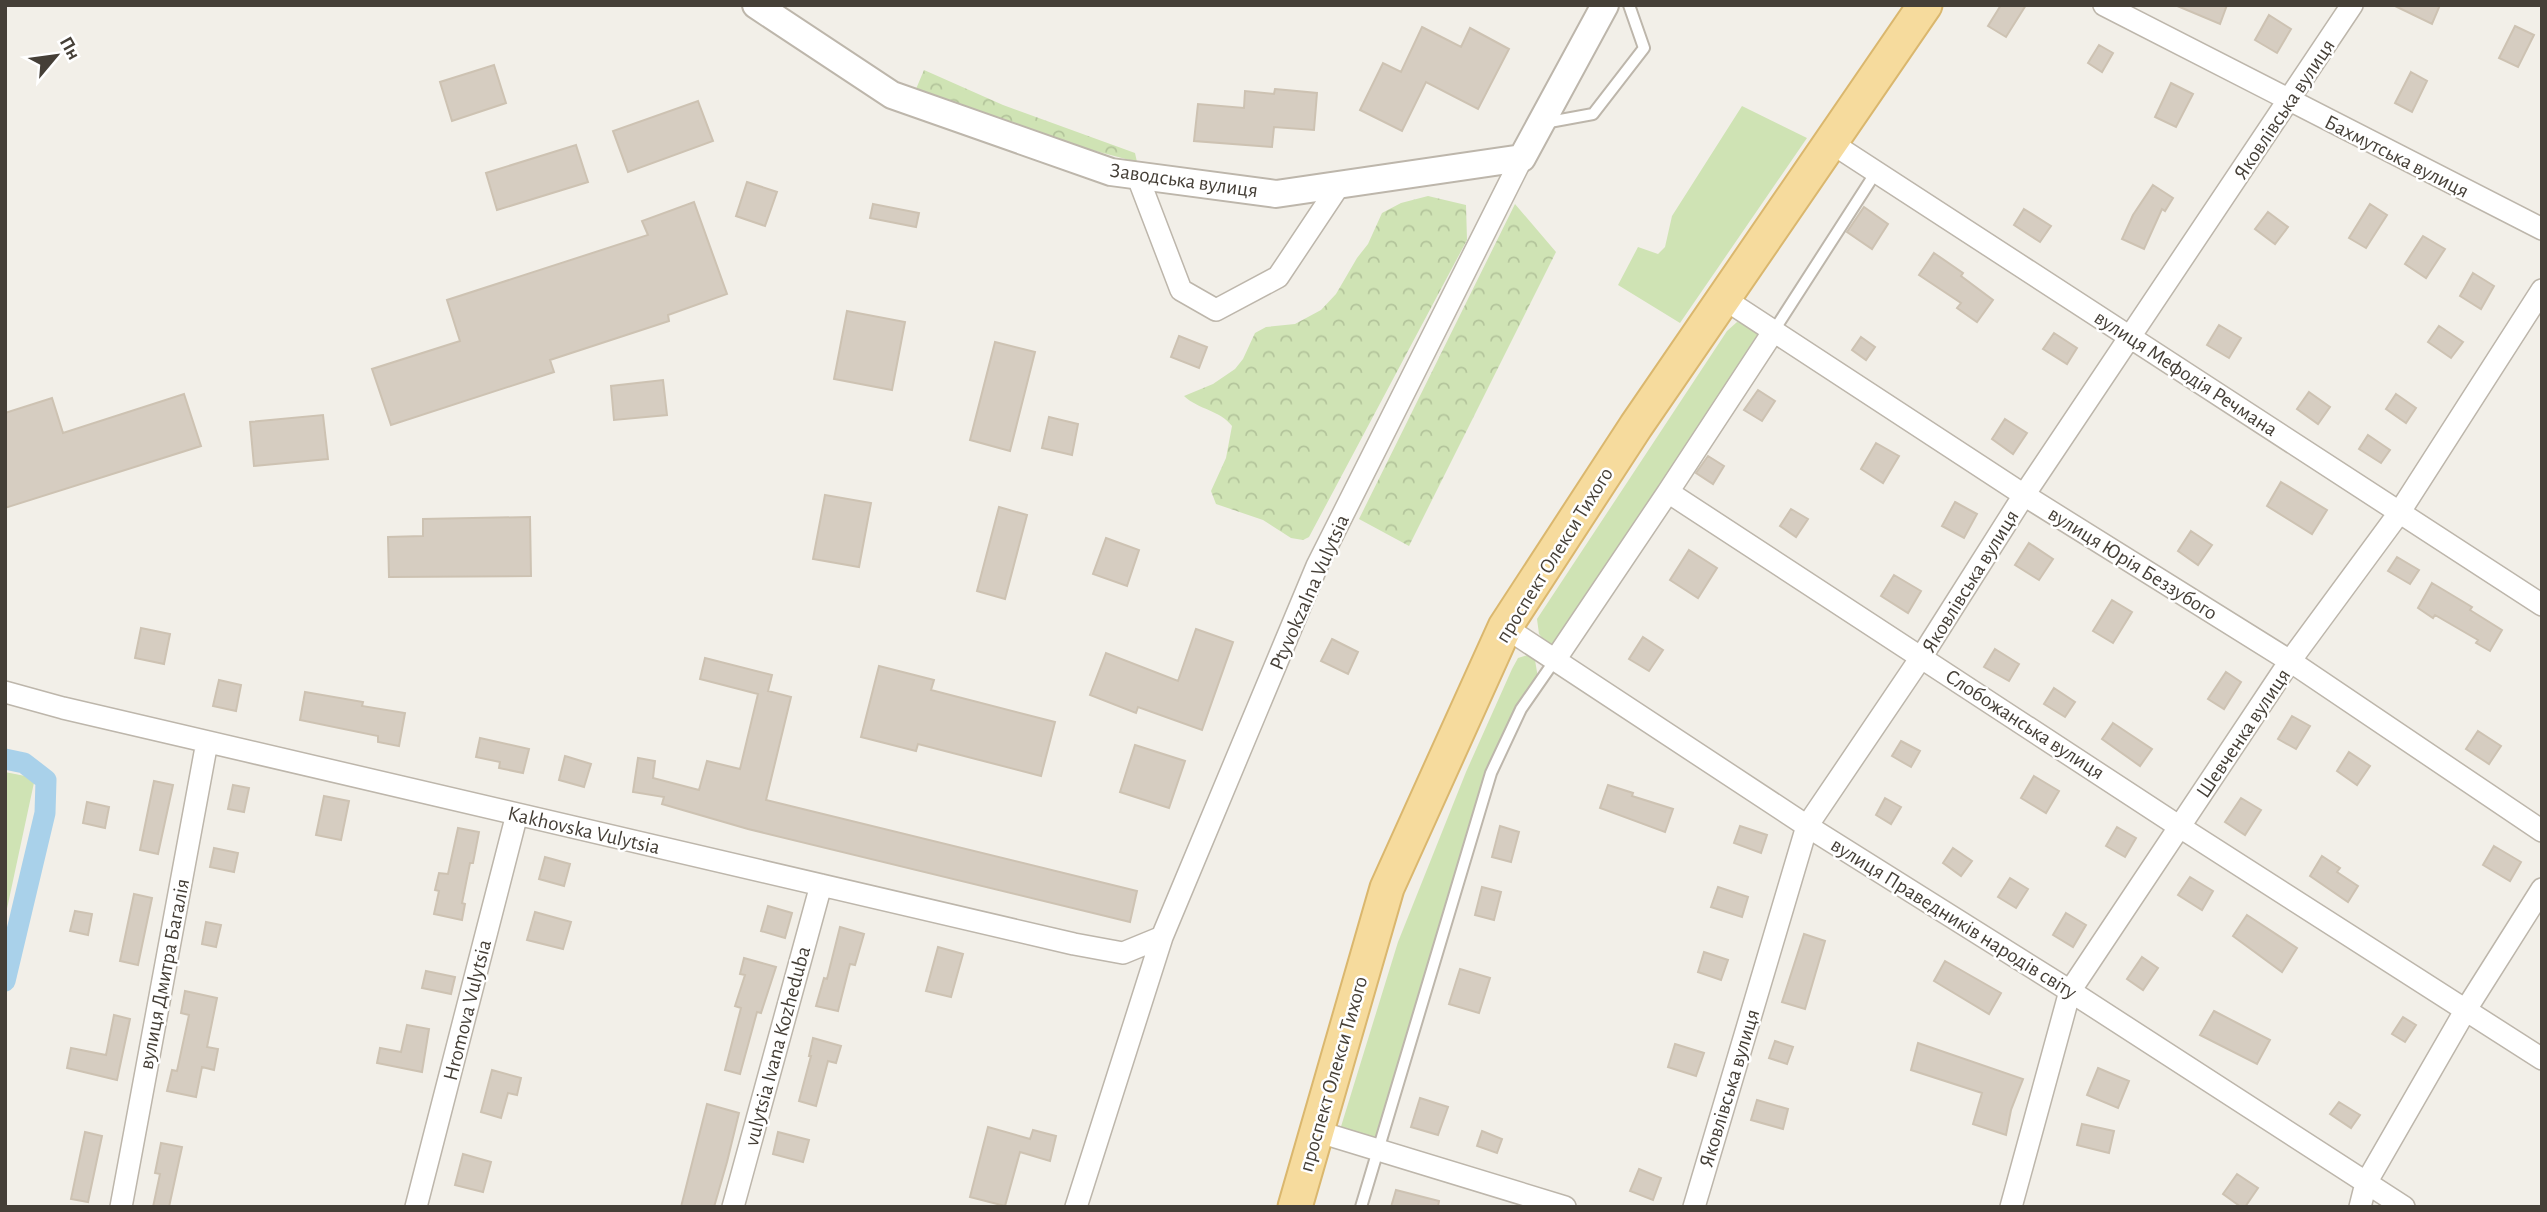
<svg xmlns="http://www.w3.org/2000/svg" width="2547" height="1212" font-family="'Alegreya Sans',sans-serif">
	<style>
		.green { fill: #cfe3b4 }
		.forest { fill: url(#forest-crowns) }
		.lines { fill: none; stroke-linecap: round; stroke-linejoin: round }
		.canal { stroke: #a9d1ea; stroke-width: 21 }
		.building { fill: #d6cdc1; stroke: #cdc2b2; stroke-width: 2 }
		.service-casing { stroke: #bdb6ab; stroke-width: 14 }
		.minor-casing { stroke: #bdb6ab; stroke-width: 24 }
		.tertiary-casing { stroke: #bdb6ab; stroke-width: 30 }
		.primary-casing { stroke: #dab76e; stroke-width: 37 }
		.service { stroke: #fff; stroke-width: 10 }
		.minor { stroke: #fff; stroke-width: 21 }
		.tertiary { stroke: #fff; stroke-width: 26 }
		.primary { stroke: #f6db9d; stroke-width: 33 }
		.labels { text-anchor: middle; stroke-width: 5; stroke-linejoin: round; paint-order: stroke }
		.street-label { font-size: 21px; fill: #453f37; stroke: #fff }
	</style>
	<defs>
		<pattern id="forest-crowns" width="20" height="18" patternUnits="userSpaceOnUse" patternTransform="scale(1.75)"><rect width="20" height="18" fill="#cfe3b4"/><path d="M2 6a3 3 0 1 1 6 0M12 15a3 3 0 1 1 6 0" fill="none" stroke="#b3c49b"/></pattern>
	</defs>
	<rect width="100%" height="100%" fill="#f2efe8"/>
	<path class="green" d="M1742 106 1807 138 1680 323 1618 285 1638 247 1658 254 1665 247 1672 216Z
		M1737 322C1745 323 1756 328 1758 337L1555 644H1547L1539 634 1537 619 1727 331Z
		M1528 655 1535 660 1538 678 1517 707 1486 769 1374 1144 1339 1133 1398 942 1466 772 1512 669 1518 658Z
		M5 772 35 778 5 918Z"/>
	<path class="forest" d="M924 70 1003 105 1135 153 1137 162 1054 140 916 89Z
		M1428 196 1466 205 1467 240 1309 537 1303 540 1291 538 1263 520 1216 504 1211 491 1226 458 1232 426C1220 410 1199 410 1184 396L1213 384 1235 369 1243 359 1255 333 1266 327 1295 324 1321 310 1336 294 1357 258 1368 244 1382 213 1401 203Z
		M1515 204 1556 252 1409 546 1359 519Z"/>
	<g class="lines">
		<path class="canal" d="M5 759 24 763 46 780 45 813 5 981"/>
	</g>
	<path class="building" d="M2001 5H2026L2006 37 1988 26Z
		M2175 5H2227L2220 24Z
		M2393 5H2440L2432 24Z
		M2269 15 2291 29 2277 53 2255 40Z
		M2515 26 2534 35 2518 67 2499 58Z
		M1422 27 1461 47 1470 28 1509 49 1478 109 1426 82 1402 131 1360 110 1383 63 1401 72Z
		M2099 45 2113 53 2102 72 2088 63Z
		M494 65 506 103 452 121 440 82Z
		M2411 72 2427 81 2412 112 2395 103Z
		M2171 83 2193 94 2176 127 2155 117Z
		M1275 89 1317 93 1314 130 1274 127 1272 147 1194 141 1198 104 1244 108 1245 91 1274 94Z
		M698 101 713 141 628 172 613 131Z
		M576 145 588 182 497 210 486 173Z
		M747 182 777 192 765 226 736 216Z
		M2153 185 2173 198 2165 211 2162 209 2144 249 2122 239 2133 215Z
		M694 202 727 294 668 315 669 321 550 360 554 372 391 425 372 369 460 341 447 300 648 235 642 221Z
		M873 204 919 213 916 227 870 218Z
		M2370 204 2387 215 2366 248 2349 238Z
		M1864 207 1888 224 1872 249 1847 232Z
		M2024 209 2051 226 2040 242 2014 225Z
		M2268 212 2288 227 2275 244 2255 229Z
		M2423 236 2445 249 2426 278 2405 264Z
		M1934 253 1963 273 1961 276 1993 300 1977 322 1957 308 1961 303 1919 275Z
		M2473 273 2494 286 2481 309 2460 296Z
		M847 311 905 322 892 390 834 379Z
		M2219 325 2241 338 2229 358 2207 345Z
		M2439 326 2463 342 2451 358 2428 342Z
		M2054 333 2077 348 2067 364 2043 349Z
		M1179 336 1207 347 1199 368 1171 357Z
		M1861 337 1875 347 1866 360 1852 350Z
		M995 342 1035 352 1010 451 970 440Z
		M663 380 667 415 614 420 611 386Z
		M1758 390 1775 401 1762 421 1744 410Z
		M2309 392 2330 407 2318 424 2297 409Z
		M184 394 201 446 5 508V413L52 398 63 433Z
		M2396 394 2416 408 2406 423 2386 409Z
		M323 415 328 459 254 466 250 422Z
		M1049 417 1078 424 1072 455 1042 448Z
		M2005 419 2027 433 2013 454 1992 439Z
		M2368 435 2390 450 2381 463 2359 449Z
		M1876 443 1899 456 1883 483 1861 469Z
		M1708 456 1724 466 1713 484 1696 473Z
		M2281 482 2327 510 2312 534 2267 506Z
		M825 495 871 503 859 567 813 559Z
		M1955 502 1977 514 1964 538 1942 526Z
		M999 507 1027 515 1005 599 977 591Z
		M1791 509 1808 519 1796 537 1780 526Z
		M530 517 531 576 389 577 388 537 423 536V519Z
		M2191 531 2212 545 2198 565 2178 551Z
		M1106 538 1139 550 1127 586 1093 574Z
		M2029 543 2053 559 2039 580 2015 565Z
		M1689 550 1717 568 1698 598 1670 580Z
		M2397 557 2419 570 2410 584 2388 571Z
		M1894 575 1921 591 1908 613 1881 596Z
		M2432 583 2472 607 2470 610 2502 630 2490 651 2476 643 2478 640 2435 615 2433 618 2418 608Z
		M2112 600 2132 612 2113 643 2093 631Z
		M141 628 170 634 164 664 135 658Z
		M1196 629 1233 642 1202 730 1138 707 1136 713 1090 695 1106 653 1178 681Z
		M1643 637 1663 650 1649 671 1629 659Z
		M1332 639 1358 652 1348 674 1321 661Z
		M1995 649 2019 664 2009 681 1984 667Z
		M705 658 772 675 768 691 791 697 766 800 1137 891 1130 922 748 829 662 804 664 797 633 792 638 758 655 761 653 778 699 790 707 761 740 769 758 694 700 679Z
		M879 666 934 680 931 690 1055 722 1041 776 918 744 916 751 861 737Z
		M2226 672 2241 682 2224 709 2208 699Z
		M219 680 241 685 236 711 213 706Z
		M2054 688 2075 702 2065 717 2044 704Z
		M305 692 363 702 362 706 405 713 399 746 378 742V736L300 720Z
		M2292 716 2310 726 2296 749 2278 739Z
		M2113 723 2152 749 2140 766 2102 739Z
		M2478 731 2501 746 2489 764 2466 749Z
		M480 738 529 749 523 773 499 768 500 762 476 757Z
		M1901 741 1920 751 1911 767 1892 756Z
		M1135 745 1185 761 1169 808 1120 792Z
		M2349 752 2370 766 2357 785 2337 771Z
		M565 756 591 764 584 787 559 780Z
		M2034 776 2059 791 2046 813 2021 798Z
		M154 781 173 785 158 854 140 850Z
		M233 785 249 788 244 812 228 809Z
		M1608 785 1633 793 1632 796 1673 809 1665 832 1600 808Z
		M324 796 349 801 341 840 316 835Z
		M1885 798 1901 807 1891 824 1876 815Z
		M2241 798 2261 810 2245 835 2225 822Z
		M87 802 109 807 105 828 83 823Z
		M1500 826 1519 832 1511 862 1492 857Z
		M1740 826 1767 835 1761 853 1734 843Z
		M2117 827 2136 838 2125 857 2106 846Z
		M458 828 479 832 473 863H470L462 903 465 904 462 920 434 914 439 891 435 890 439 873 448 874Z
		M2494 846 2521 862 2510 881 2483 865Z
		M214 848 238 853 234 872 210 867Z
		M1953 848 1972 861 1961 876 1943 863Z
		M2322 856 2340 868 2337 872 2358 886 2348 902 2310 876Z
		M545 857 570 864 564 886 539 879Z
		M2190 877 2213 891 2202 910 2178 895Z
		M2010 878 2028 889 2016 908 1998 897Z
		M1482 887 1501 892 1494 920 1475 915Z
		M1718 887 1748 897 1742 917 1711 907Z
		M134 894 152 898 138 965 120 961Z
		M768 906 792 913 785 938 761 931Z
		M75 911 92 914 88 935 70 931Z
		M535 912 571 922 563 949 527 940Z
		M2066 913 2086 925 2073 947 2053 935Z
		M2247 915 2297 948 2282 972 2233 936Z
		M206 922 221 925 216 947 202 944Z
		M840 927 864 934 855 965 850 964 838 1011 816 1006 824 978 827 979Z
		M1804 934 1825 941 1805 1009 1782 1002Z
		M938 947 963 954 951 997 926 991Z
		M1704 952 1728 960 1721 980 1698 972Z
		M2142 957 2158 968 2143 990 2127 979Z
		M744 958 776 967 761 1013 757 1012 740 1074 725 1070 741 1008 735 1006 745 975 740 974Z
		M1945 961 2001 993 1989 1014 1934 981Z
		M1460 969 1490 978 1479 1013 1449 1004Z
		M426 971 455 977 451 994 422 988Z
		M185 991 217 998 207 1047 218 1049 214 1070 202 1067 196 1097 167 1091 172 1070 177 1071 189 1015 181 1013Z
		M2214 1011 2270 1040 2257 1064 2200 1035Z
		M114 1015 130 1019 117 1080 67 1068 71 1048 106 1055Z
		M2403 1017 2416 1025 2405 1042 2392 1034Z
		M407 1025 429 1029 422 1072 377 1063 380 1048 401 1052Z
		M813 1038 841 1046 836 1063 828 1061 816 1106 799 1101 811 1056H809Z
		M1775 1041 1793 1047 1787 1064 1769 1058Z
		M1918 1043 2023 1079 2011 1110 2006 1135 1973 1124 1982 1093 1911 1070Z
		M1675 1044 1704 1053 1696 1076 1668 1067Z
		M2098 1068 2129 1081 2118 1108 2087 1095Z
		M492 1070 521 1078 517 1095 508 1093 501 1118 481 1112Z
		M1420 1098 1448 1107 1438 1135 1411 1127Z
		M1757 1100 1788 1109 1783 1129 1751 1120Z
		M2339 1102 2360 1115 2351 1128 2330 1114Z
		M707 1104 739 1113 727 1162 714 1207H681Z
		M2082 1124 2114 1131 2109 1153 2077 1145Z
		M988 1127 1030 1139 1033 1130 1056 1136 1050 1161 1020 1152 1005 1206 970 1197Z
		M1482 1131 1502 1139 1497 1153 1477 1146Z
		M85 1132 102 1136 88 1202 71 1199Z
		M778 1132 809 1140 803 1162 773 1154Z
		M161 1143 182 1147 169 1207H153L160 1174 155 1173Z
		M463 1154 491 1162 483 1192 455 1185Z
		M1639 1169 1661 1178 1653 1200 1630 1191Z
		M2237 1174 2258 1188 2245 1207H2241L2223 1194Z
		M1396 1190 1439 1201 1438 1207H1391Z"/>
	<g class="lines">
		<defs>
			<path id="service" d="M1544 123 1593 114 1644 48 1629 5
				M1773 332 1876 172
				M1361 1207 1491 773 1521 709 1555 660"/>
			<path id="minor" d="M2104 5 2542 229
				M1830 142 2542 605
				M1137 175 1181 290 1216 310 1278 277 1340 184
				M1723 298 2024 495 2290 661 2542 831
				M1773 332 1668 492 2180 827 2542 1059
				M1505 627 1807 826 2070 991 2404 1207
				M1555 660 1668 492
				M5 692 63 708 1074 944 1123 953 1162 937
				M1316 1131 1565 1207
				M121 1207 207 742
				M416 1207 517 814
				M733 1207 821 885
				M1076 1207 1162 937 1317 566 1522 158
				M1694 1207 1807 826 1922 656 2024 495 2352 5
				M2011 1207 2070 991 2290 661 2399 513 2542 290
				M2360 1207 2366 1183 2465 1011 2542 889"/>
			<path id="tertiary" d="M756 5 892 95 1111 172 1276 194 1522 158 1605 5"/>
			<path id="primary" d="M1295 1207 1387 888 1505 627 1636 426 1925 5"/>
		</defs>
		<use href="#service" class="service-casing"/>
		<use href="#minor" class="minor-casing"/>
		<use href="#tertiary" class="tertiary-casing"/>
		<use href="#primary" class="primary-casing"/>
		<use href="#service" class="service"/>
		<use href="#minor" class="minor"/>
		<use href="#tertiary" class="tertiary"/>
		<use href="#primary" class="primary"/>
	</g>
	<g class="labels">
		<g class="street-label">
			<text transform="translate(2284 109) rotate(-56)" y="7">Яковлівська вулиця</text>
			<text transform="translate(2397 156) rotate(27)" y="7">Бахмутська вулиця</text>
			<text transform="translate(1184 180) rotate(8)" y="7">Заводська вулиця</text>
			<text transform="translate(2186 373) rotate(33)" y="7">вулиця Мефодія Речмана</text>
			<text transform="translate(1554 555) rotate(-58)" y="7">проспект Олекси Тихого</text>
			<text transform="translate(2133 563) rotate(32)" y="7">вулиця Юрія Беззубого</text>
			<text transform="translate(1970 581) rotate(-58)" y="7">Яковлівська вулиця</text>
			<text transform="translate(1309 592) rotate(-66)" y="7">Ptyvokzalna Vulytsia</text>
			<text transform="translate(2025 724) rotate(33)" y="7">Слобожанська вулиця</text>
			<text transform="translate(2243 733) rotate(-56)" y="7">Шевченка вулиця</text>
			<text transform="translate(584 830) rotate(13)" y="7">Kakhovska Vulytsia</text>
			<text transform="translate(1954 918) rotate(32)" y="7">вулиця Праведників народів світу</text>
			<text transform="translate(164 974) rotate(-79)" y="7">вулиця Дмитра Багалія</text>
			<text transform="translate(467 1010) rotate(-76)" y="7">Hromova Vulytsia</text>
			<text transform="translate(777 1046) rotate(-75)" y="7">vulytsia Ivana Kozheduba</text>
			<text transform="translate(1333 1074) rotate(-74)" y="7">проспект Олекси Тихого</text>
			<text transform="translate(1729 1088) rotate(-73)" y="7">Яковлівська вулиця</text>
		</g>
	</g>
	<rect width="2547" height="1212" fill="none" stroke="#453f37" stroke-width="14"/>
	<g transform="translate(56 56) rotate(61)" stroke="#ffffff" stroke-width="5" paint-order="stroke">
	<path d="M0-5L12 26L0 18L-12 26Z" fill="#453f37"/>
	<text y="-10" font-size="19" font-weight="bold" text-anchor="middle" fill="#453f37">Пн</text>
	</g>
</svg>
